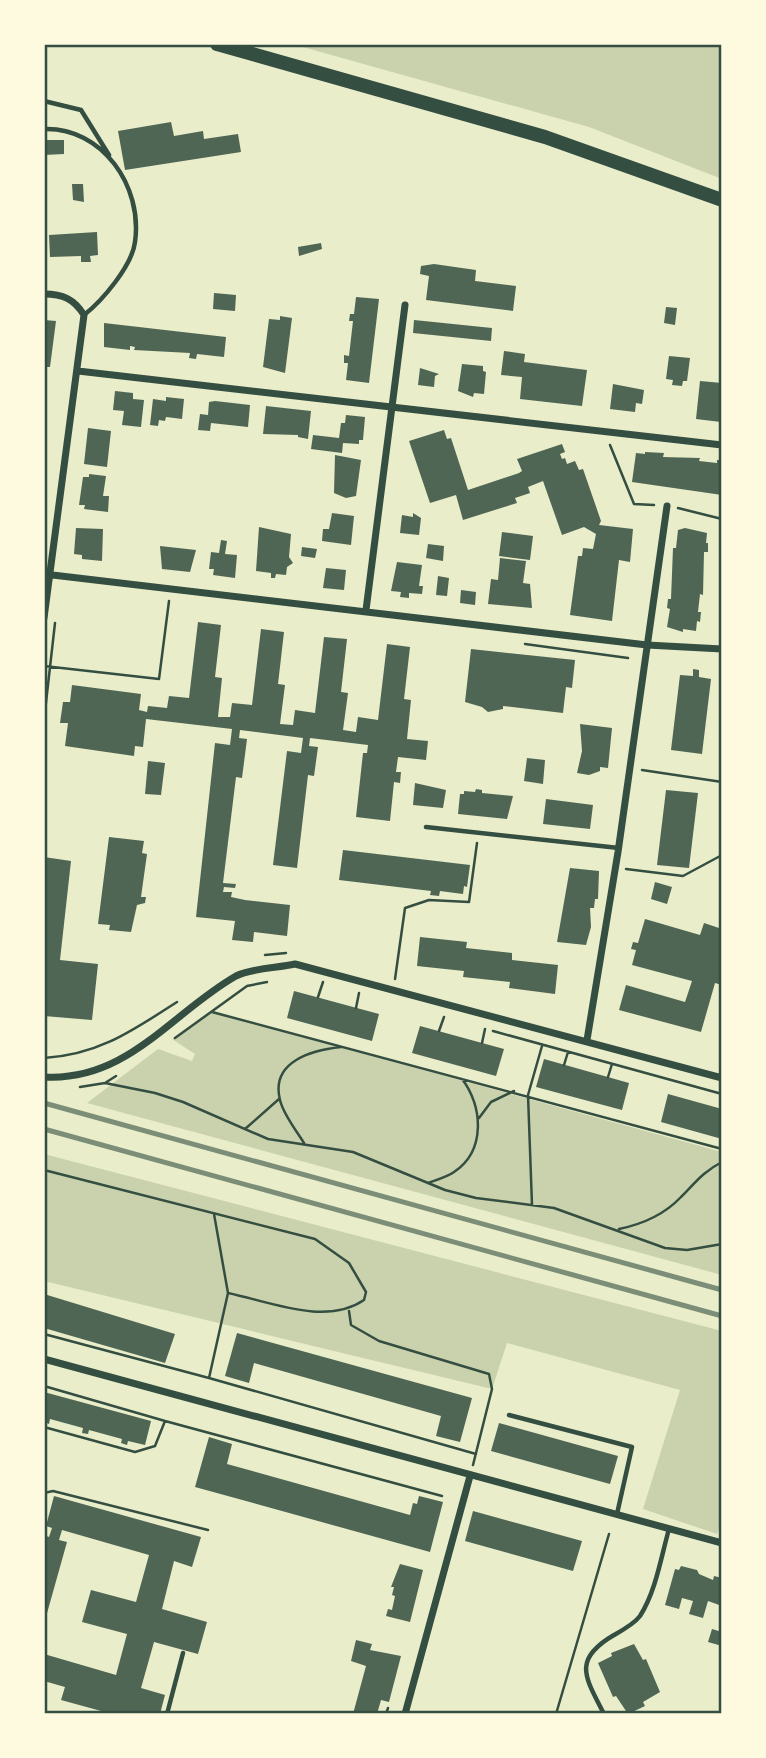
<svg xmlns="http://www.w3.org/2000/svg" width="766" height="1758" font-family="'Asap Condensed',sans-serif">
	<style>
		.green { fill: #cad2ad }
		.building { fill: #4f6655 }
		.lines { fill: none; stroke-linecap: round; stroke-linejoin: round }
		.path { stroke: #344e41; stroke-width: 2.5 }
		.service { stroke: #344e41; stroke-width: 4.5 }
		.minor { stroke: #344e41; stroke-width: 7 }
		.primary { stroke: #344e41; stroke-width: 14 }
		.rail { stroke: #7c8e77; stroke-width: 5 }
		.neatline { fill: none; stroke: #344e41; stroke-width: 2.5 }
	</style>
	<rect width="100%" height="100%" fill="#e9edc9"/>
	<path class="green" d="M292 44H722V179L589 127Z
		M212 1012 722 1152V1275L87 1103 158 1049 192 1061 195 1054 172 1039Z
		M44 1154 722 1331V1519L717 1534 643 1509 680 1390 507 1343 492 1389 44 1281Z"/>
	<path class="building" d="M171 122 174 136 203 131 204 139 238 134 241 152 125 170 118 131Z
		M44 140H64V154L44 155Z
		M72 184H83L84 202 73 200Z
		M97 232 98 255 90 256 91 262H81V256L50 257 49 235Z
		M321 243 322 249 299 256 298 247Z
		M434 264 476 270 475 281 516 286 513 311 426 300 429 276 420 274 421 266Z
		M214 293 236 295 235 311 213 309Z
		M356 297 379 299 369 383 346 380 348 363H344V355L349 356 353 321H349L350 314H354Z
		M666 307 677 308 675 325 664 323Z
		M280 316 292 318 285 373 263 367 269 319 280 320Z
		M44 320 56 321 50 367H44Z
		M414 320 492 328 491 341 413 333Z
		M104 323 226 337 224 357 197 354 196 359 189 358 190 353 134 350 135 347 130 346V350L104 347Z
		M504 351 525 354 524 362 587 370 582 406 520 399 522 377 501 375Z
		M669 356 690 358 687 381H683L682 386 672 385 673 380 666 379Z
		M462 364 483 366V371L486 372 484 394 474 393 473 397 458 391Z
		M420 368 439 374 435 376 434 387 418 385Z
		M700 381 722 383 721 422 696 419Z
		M613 384 644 390 642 404 636 403 635 412 610 409Z
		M115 391 133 393V399L144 400 141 427 122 425 124 411 113 410Z
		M166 397 184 399 182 419 166 417 165 421 159 420 158 426 150 425 153 399 166 401Z
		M215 401 250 405 248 427 211 423 210 431 198 430 200 414 208 415 209 402Z
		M266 406 311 411 308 439 298 437V435L263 434Z
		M346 415 365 417 363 440H359V444L343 443 342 453 311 449 313 435 339 438 341 423H345Z
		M88 428 111 431 107 467 84 464Z
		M444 430 447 439 451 438 468 490 519 473 522 471 517 459 562 444 565 452 560 454 562 459 565 458 567 464 575 461 579 470 583 469 601 521 599 525 633 529 630 562 619 560 612 621 570 615 578 556H582L583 548 593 549 596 534 584 527 562 535 543 481 528 487 530 493 515 498 517 503 463 520 456 495 430 503 409 441Z
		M645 452 664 453 663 457 700 458 699 461 717 463V460H722V495L632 482 636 453 645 454Z
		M335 455 361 460 356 496 346 498 334 493Z
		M89 474 106 476 103 496H109L108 512 84 509 85 505H79L83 477H89Z
		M332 513 354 516 351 545 322 541 323 529H329Z
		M413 513 421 518 419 535 400 533 402 515 413 517Z
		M259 527 291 534 289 557 293 563 287 567 286 575 276 574 275 578H271V573L256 571Z
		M76 528 103 529 102 561 82 559V555L74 554Z
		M685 528 707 533 706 543H708V552H704L703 595 700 594 698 612H701L700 622 697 621 696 631 683 629V632L667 627 670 609 667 608 668 599H671L673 548H676L678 530Z
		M502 532 533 536 530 560 499 556Z
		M221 540 227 541 225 554 237 555 235 578 213 575 214 569H209L211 552 219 553Z
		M428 544 444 546 443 561 426 558Z
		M160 546 196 550 190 572 162 569Z
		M302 547 317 549 315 558 301 556Z
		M500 558 526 561 523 583 530 584 532 608 488 604 491 579 498 580Z
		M397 562 422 565 419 586H423L422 594 409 593V598L400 597 401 592 391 591Z
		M326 568 346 570 344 590 323 588Z
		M438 576 449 578 447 596 436 595Z
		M461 590 476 592 475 605 460 603Z
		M198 622 221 625 215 677 222 678 218 717H230L232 703 252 705 261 629 284 632 278 684 285 685 280 724 293 725 295 710 315 713 324 637 347 639 341 692 348 693 343 730 356 732 358 717 378 720 387 644 410 647 404 699 411 700 407 739 428 741 426 760 398 757 396 772H401L400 783 394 782 390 821 356 817 363 753H367L368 745 310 738 309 746 318 747 314 776 308 775 297 868 273 865 287 751 301 753 303 738 240 730 239 738 247 739 242 778 236 777 223 883 236 884 235 888 224 887 223 892H232L231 897 245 900 290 905 287 936 254 932 253 942 232 940 235 921 196 917 215 743 230 745 232 729 146 719 143 747 135 746 134 756 65 746 68 723H60L63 702H70L72 685 141 694 139 710 147 712 148 706 167 708 169 696 189 698Z
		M471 649 575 660 572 688 566 687 563 713 503 706V709L488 712 482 707 465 702Z
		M693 669 699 670V677L711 679 702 754 671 750 680 675 693 676Z
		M580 724 612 728 608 768 600 767V771L589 775 577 773 582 751Z
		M527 758 545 760 543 784 524 781Z
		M148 761 165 763 161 795 145 794Z
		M415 783 446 790 443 808 413 805Z
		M476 789 482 790V793L513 796 507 819 458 814 460 794H464V791L475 792Z
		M666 790 698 793 689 868 657 865Z
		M546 799 593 805 590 829 543 824Z
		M109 837 144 841 142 853 147 854 141 897H146L145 903 137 905 131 932 109 930 110 925 98 924Z
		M343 850 470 865 467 887 464 886 463 894 440 891 439 896 430 895 431 891 339 880Z
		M44 857 71 861 60 960 98 964 92 1020 44 1016Z
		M570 868 599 871 598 899H595L594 908H590L591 927 586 945 557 942Z
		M655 882 672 887 667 904 651 899Z
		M645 919 700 935 704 923 722 929V985L715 983 701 1032 619 1010 626 985 685 1002 692 981 632 965 636 950 631 949 633 942 638 943Z
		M420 937 467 942 466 948 512 953V960L558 965 555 994 509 988 510 982 463 977 464 971 417 966Z
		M294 991 379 1014 372 1041 287 1018Z
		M420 1026 504 1049 496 1076 412 1053Z
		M544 1059 629 1083 622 1110 536 1087Z
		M668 1094 722 1109V1139L661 1122Z
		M44 1294 175 1334 165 1363 44 1328Z
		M237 1333 472 1398 460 1442 436 1436 441 1416 254 1363 249 1383 225 1376Z
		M44 1392 151 1421 145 1445 128 1441 127 1445 121 1443 122 1439 89 1430 88 1434 82 1433 83 1428 50 1419 49 1424 44 1422Z
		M499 1423 618 1456 610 1484 491 1451Z
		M209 1437 232 1444 227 1464 410 1515 413 1503 417 1504 419 1496 443 1502 430 1552 195 1487Z
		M54 1496 201 1537 192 1567 174 1561 162 1609 207 1622 198 1654 154 1642 141 1688 165 1695 160 1714H112L61 1700 65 1687 44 1681V1654L116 1675 127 1634 82 1622 91 1590 136 1602 149 1555 62 1530 59 1540 67 1542 44 1624V1535L49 1537 52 1528 46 1526Z
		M473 1511 582 1541 573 1571 465 1541Z
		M400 1564 423 1570 410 1622 386 1616 388 1609 392 1610 395 1596 392 1595 394 1587H391Z
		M681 1566 697 1570 699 1574 713 1580 714 1576 722 1578V1606L708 1601 703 1618 689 1614 693 1601 682 1598 679 1609 665 1605 675 1569 679 1570Z
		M712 1629 722 1632V1646L708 1642Z
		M356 1640 372 1644 370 1650 401 1656 389 1702 381 1700 377 1714H353L366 1666 351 1661Z
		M634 1644 643 1660 646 1659 660 1692 643 1702 645 1706 628 1714 616 1696 613 1697 598 1663 612 1656 611 1653Z"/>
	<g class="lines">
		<path class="path" d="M610 445 634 504 654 505
			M678 508 722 519
			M525 644 628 658
			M44 666 159 679 169 601
			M44 720 55 623
			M642 770 722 782
			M626 869 683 876 722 855
			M265 955 286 953
			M395 979 405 908 429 900 469 902 477 843
			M318 997 323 982
			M356 1008 359 993
			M212 1012 722 1149
			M439 1031 444 1017
			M493 1031 722 1094
			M175 1038 247 986 267 982
			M482 1043 485 1029
			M44 1058C98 1055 132 1031 177 1002
			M564 1065 568 1052
			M608 1077 612 1064
			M105 1083 116 1076
			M80 1087 105 1083 155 1093 183 1102 268 1139 353 1152 445 1190 476 1198 554 1208 665 1248 687 1250 722 1244
			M479 1118 491 1102 514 1091
			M245 1129 279 1099
			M304 1143C296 1130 283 1114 280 1100 270 1061 313 1050 341 1047
			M44 1170 315 1239 349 1263 366 1292 364 1300C326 1326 271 1302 228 1293L209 1378 44 1334
			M428 1183C436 1180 447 1177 454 1172 486 1151 483 1106 462 1079
			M532 1205 528 1095 542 1046
			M214 1214 228 1293
			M619 1229C643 1224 664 1215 681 1197 695 1183 704 1171 722 1162
			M349 1311 351 1325 379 1341 489 1374 492 1389 473 1465
			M209 1378 476 1454
			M44 1386 165 1421
			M44 1427 135 1452 155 1446 165 1421 442 1496
			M44 1493 53 1491 208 1530
			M386 1714 388 1708
			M556 1714 609 1534"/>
		<path class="service" d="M44 101 81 110 109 155
			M44 129C102 127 143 186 135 242 132 266 102 301 84 315
			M426 827 619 848
			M509 1415 632 1447 617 1514
			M44 1713 48 1714
			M167 1714 183 1653
			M604 1714C586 1678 571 1660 614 1635 623 1630 634 1624 640 1616 656 1591 661 1557 669 1529"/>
		<path class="minor" d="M44 294C63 294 74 299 84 315L44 618
			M78 371 722 445
			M44 574 647 645 722 649
			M366 610 405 305
			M587 1040 618 852 667 506
			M44 1077C127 1082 171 1013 236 976 252 968 277 968 295 964L722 1078
			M44 1359 722 1543
			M405 1714 470 1476"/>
		<path class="primary" d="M217 44 545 137 722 200"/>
		<path class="rail" d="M44 1103 722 1290
			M44 1129 722 1316"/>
	</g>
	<rect width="766" height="1758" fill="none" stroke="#fefae0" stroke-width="91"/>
	<rect x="46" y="46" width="674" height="1666" class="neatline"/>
</svg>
